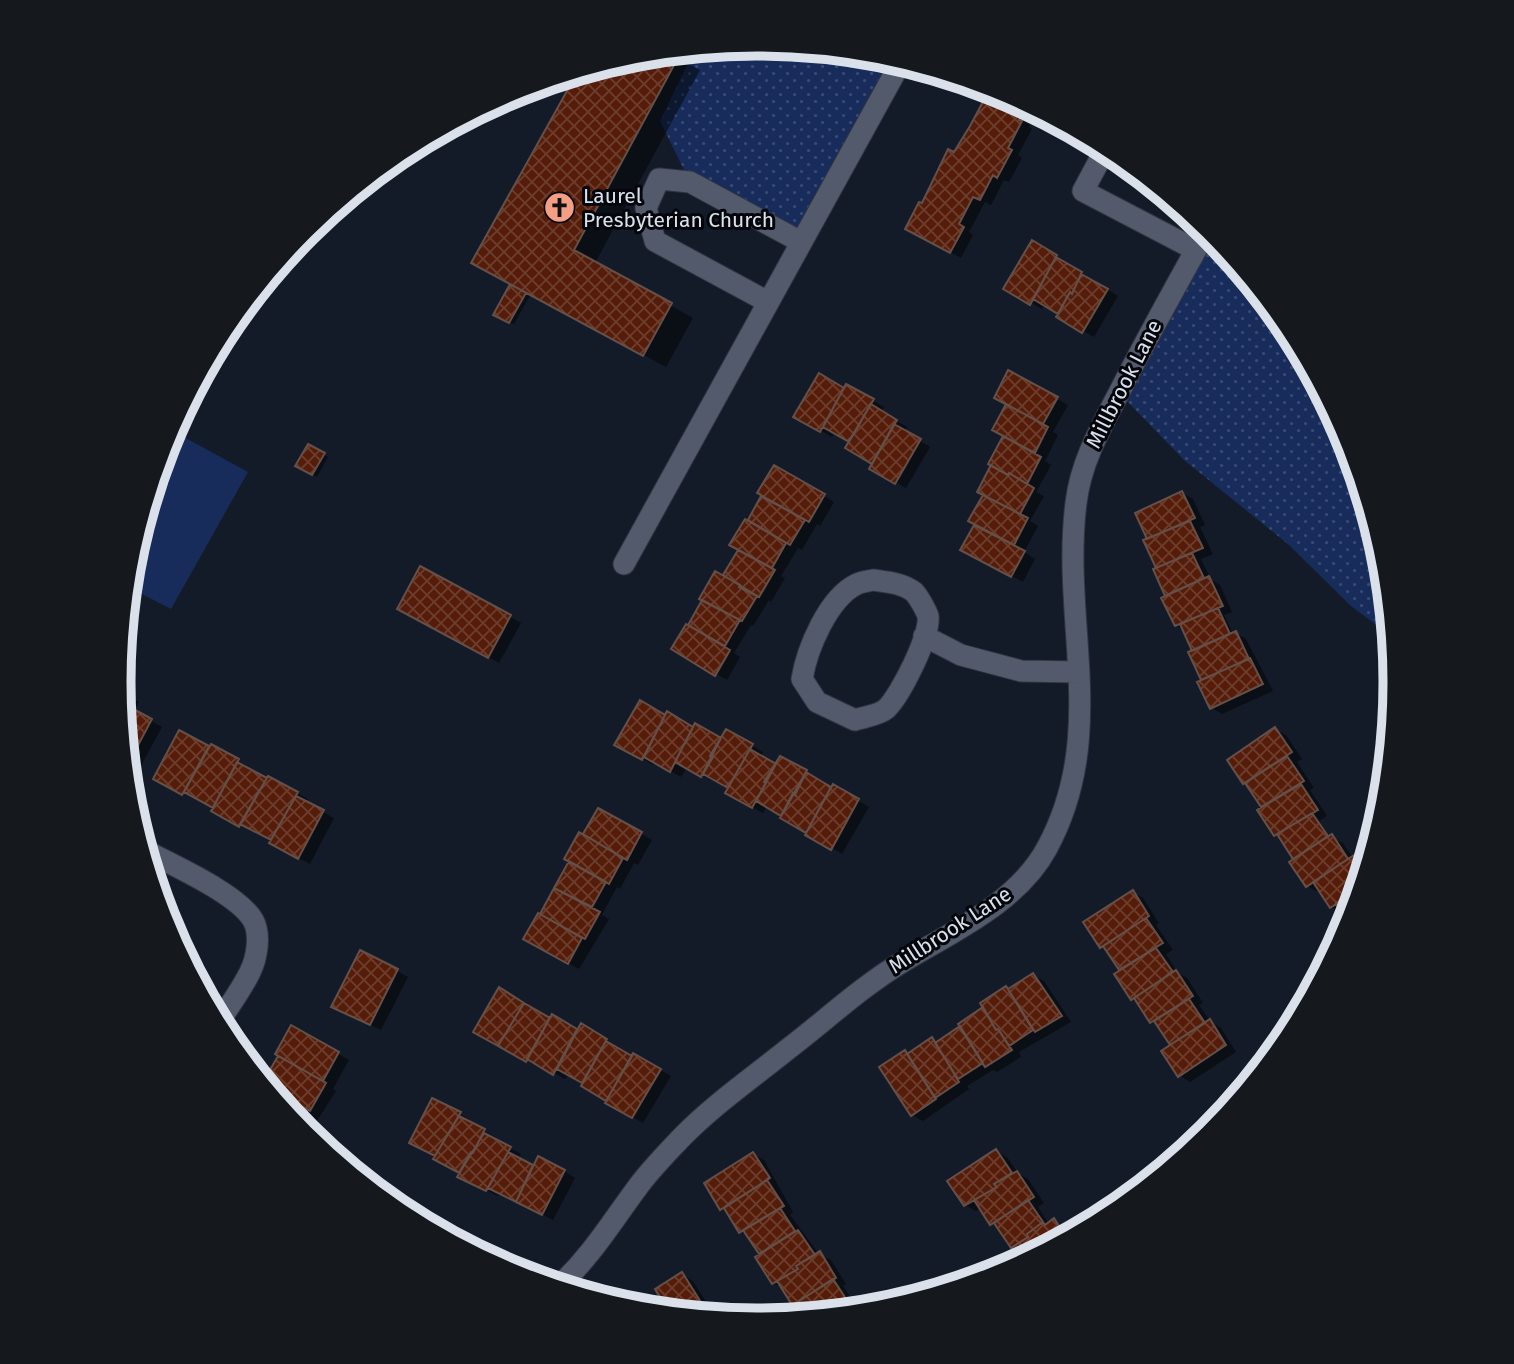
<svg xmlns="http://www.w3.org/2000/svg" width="1514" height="1364" font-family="'Fira Sans',sans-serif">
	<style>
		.grass { fill: url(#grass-dots) }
		.garden { fill: #172c5b }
		.shadow { fill: #0007 }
		.building { fill: url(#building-cross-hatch); stroke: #655049; stroke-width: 2 }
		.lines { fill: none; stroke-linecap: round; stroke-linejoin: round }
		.minor-casing { stroke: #323541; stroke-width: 23 }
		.minor { stroke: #525a6c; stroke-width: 21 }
		.labels { text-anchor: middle; stroke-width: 6; stroke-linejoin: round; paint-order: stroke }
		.poi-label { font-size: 21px; fill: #dbe1eb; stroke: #04060b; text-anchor: start }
		.street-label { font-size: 21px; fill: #dbe1eb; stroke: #04060b }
		.rim { fill: none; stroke: #dbe1eb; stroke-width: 9 }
	</style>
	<defs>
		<pattern id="grass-dots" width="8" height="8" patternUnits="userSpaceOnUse" patternTransform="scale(1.75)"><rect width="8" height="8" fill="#172c5b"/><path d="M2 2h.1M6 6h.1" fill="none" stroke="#384a73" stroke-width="1.8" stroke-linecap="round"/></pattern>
		<pattern id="building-cross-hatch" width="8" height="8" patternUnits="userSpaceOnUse" patternTransform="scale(1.75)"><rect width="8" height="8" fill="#551d09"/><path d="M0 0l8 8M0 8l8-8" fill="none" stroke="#6d3e2d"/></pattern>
	</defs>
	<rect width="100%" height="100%" fill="#131b29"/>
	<path class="grass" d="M757 44 882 56 901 62 801 242 690 182 660 121 691 57 681 51Z
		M1209 231 1288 328 1347 438 1383 558 1391 636 1351 606 1289 545 1184 460 1119 393Z"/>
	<path class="garden" d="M171 430 248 472 171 609 128 587 131 557Z"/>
	<path class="shadow" d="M689 50 683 61 700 70 595 263 693 318 666 367 531 294 514 324 500 317 512 284 474 262 579 72 633 56Z
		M985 87 1002 92 1038 112 1029 127 1032 129 1018 155 1022 158 1009 182 1004 180 991 205 985 202 969 232 973 235 961 258 907 228 955 154 986 100 980 96Z
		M1043 249 1118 296 1094 337 1058 317 1061 313 1045 303 1042 309 1006 289Z
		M1009 373 1068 405 1053 432 1058 435 1045 461 1051 465 1036 492 1044 496 1030 521 1038 526 1024 552 1035 559 1023 582 962 549 976 524 985 495 979 491 1005 436Z
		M847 386 884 407 881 412 907 427 904 432 930 447 906 488 871 469 874 463 852 441 835 432 832 437 796 416 845 390Z
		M309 446 328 457 317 477 298 466Z
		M775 467 834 502 820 526 817 524 802 550 798 548 781 576 785 578 771 602 769 600 753 626 751 625 734 653 740 657 727 680 674 649 705 600 724 577 740 549 748 523 764 495Z
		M1182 493 1193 499 1205 525 1200 527 1213 554 1201 559 1211 580 1220 585 1232 612 1224 615 1233 634 1236 633 1246 639 1273 691 1222 714 1212 708 1204 681 1191 653 1194 651 1184 630 1176 625 1168 597 1155 570 1158 568 1145 541Z
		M421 568 521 623 499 663 399 608Z
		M122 651 135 659 131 667 121 661Z
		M120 691 139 702 134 711 162 727 137 773 127 768Z
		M640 703 666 717 722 740 727 731 763 752 760 757 776 766 832 789 833 786 869 807 842 854 767 806 763 813 727 793 730 787 714 779 713 781 687 767 681 777 655 762 653 765 617 744Z
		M1275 729 1286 735 1302 759 1297 762 1314 788 1310 790 1327 816 1319 821 1330 837 1343 843 1353 858 1366 864 1349 919 1344 912 1342 913 1331 907 1321 890 1318 892 1307 886 1296 859 1281 838 1276 834 1264 807 1249 785 1244 782Z
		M180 733 210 749 211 746 249 767 247 769 297 793 308 799 306 803 334 818 310 864 271 843 273 840 252 829 251 831 214 810 215 807 166 785Z
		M599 810 652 840 638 865 634 863 620 889 617 887 612 896 602 915 609 919 579 969 525 939 541 916Z
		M1133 892 1143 898 1159 923 1156 925 1173 950 1166 954 1178 973 1187 978 1203 1003 1199 1005 1210 1021 1221 1028 1236 1052 1190 1082 1179 1075 1172 1046 1160 1027 1152 1022 1139 1003 1132 999 1122 970 1108 950 1101 947Z
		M361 952 408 977 381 1030 344 1013Z
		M1033 975 1044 981 1071 1022 1019 1052 1021 1057 997 1072 993 1070 967 1086 969 1089 923 1121 912 1115 909 1055 932 1039 938 1043 986 1008 1006 988 1009 990Z
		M552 1017 578 1031 592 1032 633 1058 634 1055 671 1076 643 1123 608 1103V1100L569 1074 565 1079 476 1031 550 1020Z
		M292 1028 349 1060 333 1089 336 1091 308 1135 265 1083Z
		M460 1114 470 1120 469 1123 495 1137 494 1140 521 1154 518 1159 534 1167 564 1171 575 1178 553 1220 500 1193 498 1196 470 1182 462 1172 411 1142Z
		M996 1151 1007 1157 1018 1173 1028 1179 1044 1203 1038 1207 1049 1224 1054 1220 1065 1227 1070 1235 1022 1261 1000 1228 992 1224 981 1208 976 1211 965 1205Z
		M753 1154 764 1160 793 1212 790 1215 819 1254 831 1260 846 1284 843 1286 859 1310 790 1317 786 1311 795 1306 784 1289 773 1283 761 1255 750 1237 740 1231 729 1213 722 1209 706 1184Z
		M388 1198 441 1228 439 1232 402 1212 387 1200Z
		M682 1274 693 1281 715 1316 649 1310 664 1300Z"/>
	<path class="building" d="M671 52 679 56 574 250 672 303 643 356 471 263 577 73 633 56Z
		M983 87 1002 92 1027 106 1019 120 1022 121 1008 148 1012 150 997 178 993 175 980 200 973 197 959 224 964 227 950 253 905 229 919 202 922 203 948 149 954 152 970 126 984 100 978 97Z
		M1032 240 1057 255 1030 305 1003 289Z
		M1056 257 1082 272 1072 294 1070 292 1058 314 1033 299Z
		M1081 274 1108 289 1082 333 1056 317 1070 292 1072 294Z
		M510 284 526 293 509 323 493 315Z
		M1008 370 1058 397 1043 424 994 398Z
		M819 373 844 388 820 432 793 417Z
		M846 384 874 399 849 442 823 427Z
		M871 404 897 420 872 464 845 448Z
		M1006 404 1048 427 1035 453 992 430Z
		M894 424 921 439 895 484 869 469Z
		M1003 436 1041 457 1027 484 1009 473 1008 475 988 464Z
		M308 444 325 453 312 475 295 466Z
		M774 465 825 494 809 522 757 493Z
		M991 465 1008 475 1009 473 1034 488 1020 514 977 492Z
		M1182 491 1195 518 1147 539 1135 513Z
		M983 495 1028 518 1014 545 968 521Z
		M761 496 805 520 790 545 748 520Z
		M745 519 786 543 772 568 729 545Z
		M1190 521 1203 548 1156 568 1143 540Z
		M974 525 1025 551 1011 577 960 550Z
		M738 550 775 570 759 597 723 575Z
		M1192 553 1204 578 1165 596 1153 569Z
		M420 566 511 615 488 658 397 609Z
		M715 571 740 585 739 587 757 596 742 621 699 599Z
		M1209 576 1223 606 1175 626 1161 598Z
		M702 600 740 620 725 646 688 625Z
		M1218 608 1230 634 1192 651 1180 624Z
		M686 624 730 650 715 676 671 649Z
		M1236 631 1249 659 1201 680 1188 652Z
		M122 649 132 655 126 666 121 663Z
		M1250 658 1263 684 1210 709 1197 682Z
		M119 689 129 694 121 708Z
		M640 700 665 715 642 760 614 745Z
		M124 704 152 719 127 766 121 708Z
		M667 711 693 727 670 772 644 757Z
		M695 723 721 738 701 777 675 762Z
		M1275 727 1292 752 1243 784 1227 760Z
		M726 729 753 744 728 788 703 774 713 757 710 756Z
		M179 730 209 746 182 795 153 779Z
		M211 744 239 759 213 808 184 792Z
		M750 749 776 764 752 808 725 793Z
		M780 756 807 770 795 795 793 793 781 816 756 801 766 783 764 782Z
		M1287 756 1304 781 1261 807 1245 783Z
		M237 762 267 778 239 827 211 811Z
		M806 772 831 787 806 833 780 818Z
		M268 776 298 792 271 840 240 824Z
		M833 784 859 799 831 850 805 835Z
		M1301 784 1318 810 1274 836 1257 810Z
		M296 796 324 810 298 859 269 843Z
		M598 808 642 832 627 860 583 834Z
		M1312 813 1328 836 1293 859 1277 834Z
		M579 832 623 858 609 884 564 859Z
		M1332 834 1348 859 1306 887 1289 862Z
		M1354 855 1364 869 1359 887 1353 890 1354 893 1330 908 1313 882Z
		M569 861 606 882 592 907 554 888Z
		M1359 887 1348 921 1336 903 1354 893 1353 890Z
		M554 888 600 912 585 939 540 914Z
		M1133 890 1149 916 1100 948 1083 922Z
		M538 913 582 938 568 964 523 939Z
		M1146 918 1163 943 1119 970 1103 946Z
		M1156 948 1173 972 1131 1000 1114 974Z
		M360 950 398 969 370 1025 331 1007Z
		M1176 970 1193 996 1150 1023 1134 998Z
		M1033 973 1062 1016 1035 1032 1008 989Z
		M1006 986 1033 1030 1009 1046 998 1029 996 1030 980 1003Z
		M499 987 524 1003 498 1046 473 1032Z
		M1189 999 1205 1023 1170 1045 1154 1021Z
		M524 1003 550 1018 526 1062 498 1046Z
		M983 1007 996 1030 998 1029 1012 1050 985 1067 958 1024Z
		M552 1014 577 1029 553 1075 527 1059Z
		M1210 1019 1226 1045 1178 1077 1161 1051Z
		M581 1023 607 1039 582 1083 557 1069Z
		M291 1025 339 1052 323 1081 275 1054Z
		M960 1026 983 1063 958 1079 935 1043Z
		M932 1037 959 1082 935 1098 907 1054Z
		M606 1041 632 1056 606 1101 581 1086Z
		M905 1050 936 1099 911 1116 879 1067Z
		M633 1053 661 1069 632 1118 605 1103Z
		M278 1056 326 1083 310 1111 270 1090 263 1082Z
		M270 1090 307 1110 299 1125Z
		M432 1098 461 1112 435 1156 409 1143Z
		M459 1116 485 1129 473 1153 471 1152 459 1173 433 1159Z
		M484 1133 511 1147 486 1191 457 1177Z
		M996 1149 1012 1173 994 1184 997 1187 964 1206 947 1181Z
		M508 1152 533 1165 516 1202 488 1188Z
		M753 1152 770 1178 720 1210 704 1183Z
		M538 1156 565 1170 542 1215 516 1202Z
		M1017 1171 1034 1197 990 1225 974 1200 997 1187 994 1184Z
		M767 1180 784 1206 739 1233 724 1208Z
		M387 1195 431 1220 428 1226 402 1212 385 1199Z
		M1028 1200 1043 1222 1027 1234 1028 1237 1011 1248 994 1223Z
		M780 1208 795 1231 759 1254 743 1230Z
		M1054 1218 1066 1237 1020 1262 1011 1248 1028 1237 1027 1234 1043 1222 1045 1225Z
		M798 1230 815 1255 796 1266 798 1269 772 1284 755 1257Z
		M820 1251 836 1278 792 1305 777 1281 798 1269 796 1266Z
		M682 1272 709 1315 669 1312 655 1289Z
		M833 1279 850 1305 838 1312 788 1317 784 1311Z
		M661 1300 669 1312 646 1309 652 1305Z"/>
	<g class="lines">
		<defs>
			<path id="minor" d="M1106 148 1083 191 1196 250
				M768 302 655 241 646 208 659 179 690 182 801 242
				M624 564 901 62
				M873 580C887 582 903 583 914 592 918 596 926 610 928 616 931 635 900 696 886 709 879 715 864 717 855 720L817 702 802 679C807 649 828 598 857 584 861 582 868 581 873 580Z
				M924 636 961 655 1021 671 1079 672
				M144 850C171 864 238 894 253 920 261 934 257 958 250 972 242 989 229 1006 219 1022
				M559 1286C592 1255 611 1223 637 1188 650 1170 666 1154 681 1138 713 1105 752 1078 788 1049 826 1020 862 986 904 961 954 931 1018 902 1047 848 1109 734 1061 622 1076 503 1081 460 1103 424 1122 387 1149 334 1178 282 1207 230"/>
		</defs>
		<use href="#minor" class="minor-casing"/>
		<use href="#minor" class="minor"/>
	</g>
	<defs>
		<symbol id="church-disc" viewBox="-11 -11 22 22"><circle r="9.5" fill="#f39f84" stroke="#04060b"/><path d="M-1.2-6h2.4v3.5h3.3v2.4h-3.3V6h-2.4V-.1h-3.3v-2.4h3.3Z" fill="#111"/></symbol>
	</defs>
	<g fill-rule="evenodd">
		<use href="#church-disc" x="542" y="190" width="35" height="35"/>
	</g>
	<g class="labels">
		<g class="poi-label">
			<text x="583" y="203">Laurel<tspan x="583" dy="24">Presbyterian Church</tspan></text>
		</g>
		<g class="street-label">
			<text transform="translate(1124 384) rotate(-63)" y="7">Millbrook Lane</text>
			<text transform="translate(950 930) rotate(-33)" y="7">Millbrook Lane</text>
		</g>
	</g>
	<path d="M0 0H1514V1364H0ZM131 682a626 626 0 1 1 1252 0a626 626 0 1 1-1252 0Z" fill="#15181d" fill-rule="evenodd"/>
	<path class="rim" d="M131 682a626 626 0 1 1 1252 0a626 626 0 1 1-1252 0Z"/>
</svg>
